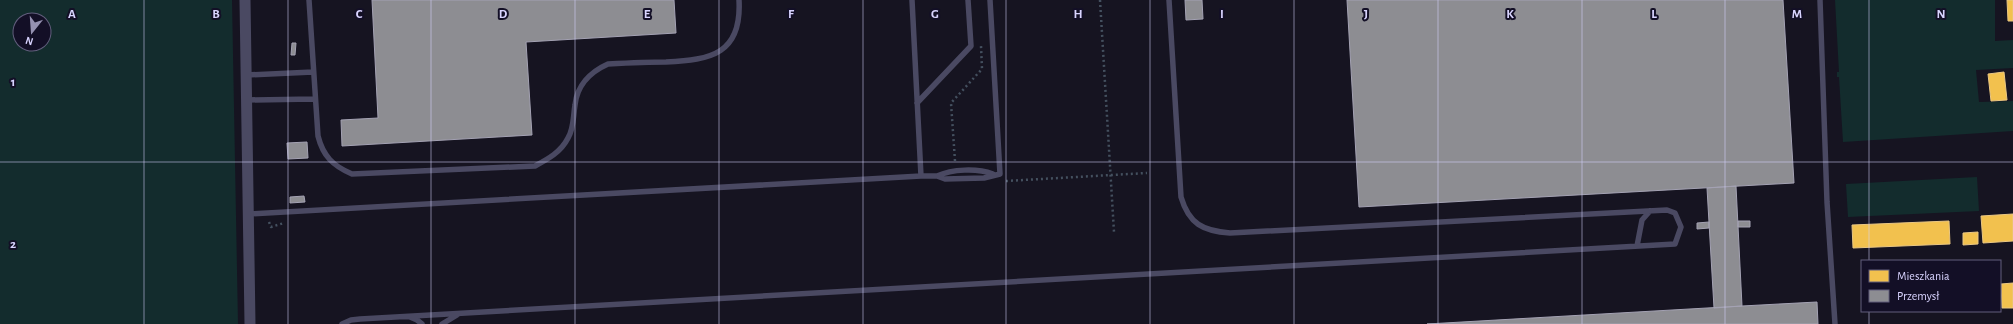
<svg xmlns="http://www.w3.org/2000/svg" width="2013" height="324" font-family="'Alegreya Sans',sans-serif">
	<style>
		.green { fill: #132c2d; fill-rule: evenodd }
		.homes { fill: #f2c14e; stroke: #eac783 }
		.industry { fill: #8d8d92; stroke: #a4a2b3 }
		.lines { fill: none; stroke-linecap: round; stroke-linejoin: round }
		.path { stroke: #44505f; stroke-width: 2.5; stroke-dasharray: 2 3; stroke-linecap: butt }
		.service { stroke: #4a4962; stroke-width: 5.5 }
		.minor { stroke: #4a4962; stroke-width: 11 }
		.grid { fill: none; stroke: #d9d4ff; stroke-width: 1; stroke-opacity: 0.55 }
		.grid-label { font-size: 13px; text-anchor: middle; font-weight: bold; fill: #d9d4ff; stroke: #130f26; stroke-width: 4; stroke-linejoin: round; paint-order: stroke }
	</style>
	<rect width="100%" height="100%" fill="#161421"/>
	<path class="green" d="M0 0H232L238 324H0ZM20 20H44V44H20Z
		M1835 0H1995V41L2013 40V68L1976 70 1979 102 2013 101V131L1843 142 1839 77H1837V72H1839Z
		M1977 177 1979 211 1848 217 1846 184Z"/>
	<path class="homes" d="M2007 0H2013V21H2008Z
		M2004 72 2007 100 1991 101 1988 74Z
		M2013 214V241L1983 243 1981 216Z
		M1949 221 1950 244 1853 248 1852 225Z
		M1978 232V244L1963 245V233Z
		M2013 283V308H2002L2001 284Z"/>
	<path class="industry" d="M372 0H674L676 33 526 42 532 135 342 146 341 120 378 118Z
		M1185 0H1202L1203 19 1186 20Z
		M1347 0H1783L1794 183 1359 207Z
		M292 43H296L295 55H291Z
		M307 142 308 158 288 159 287 143Z
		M1736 186 1742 306 1714 308 1707 188Z
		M304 196 305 202 290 203V197Z
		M1738 221H1750V227H1738Z
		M1709 222V228L1697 229V223Z
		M1817 302 1818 324H1427L1742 306Z"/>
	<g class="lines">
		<path class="path" d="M1100 0 1114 232
			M955 161 951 103 982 69 981 46
			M1006 181 1147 173
			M269 222 271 227 284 223"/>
		<path class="service" d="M309 0 318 136C323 156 333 166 352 174L535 166C548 159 561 152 568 138 574 128 573 117 575 105 577 86 590 72 608 64 627 63 646 62 666 62 711 60 742 54 739 0
			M1820 0 1827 202 1835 324
			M246 75 313 72
			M246 100 314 99
			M917 103 971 46 968 0
			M921 176H937L945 179 984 178 1000 174 990 0
			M937 176C952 169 977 168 993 174
			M249 214 921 176 912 0
			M1637 246 1642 220 1650 211
			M410 317 417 320 422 324
			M342 324 351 320 360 319 1675 244 1681 227 1675 213 1667 210 1230 233C1203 231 1189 224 1181 197L1169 0
			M442 324 457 315"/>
		<path class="minor" d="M245 0 250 324"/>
	</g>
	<path class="grid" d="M144 0V324M288 0V324M431 0V324M575 0V324M719 0V324M863 0V324M1006 0V324M1150 0V324M1294 0V324M1438 0V324M1582 0V324M1725 0V324M1869 0V261M0 162H2013M1869 311V324"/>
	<g class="grid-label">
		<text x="72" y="18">A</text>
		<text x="216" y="18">B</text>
		<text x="359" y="18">C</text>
		<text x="503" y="18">D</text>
		<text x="647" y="18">E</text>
		<text x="791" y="18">F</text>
		<text x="935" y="18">G</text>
		<text x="1078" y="18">H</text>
		<text x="1222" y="18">I</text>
		<text x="1366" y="18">J</text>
		<text x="1510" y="18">K</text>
		<text x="1654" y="18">L</text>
		<text x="1797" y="18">M</text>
		<text x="1941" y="18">N</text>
		<text x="13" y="86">1</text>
		<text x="13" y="248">2</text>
	</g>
	<rect x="1861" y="260" width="140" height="52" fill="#130f26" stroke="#625e7d"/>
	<rect x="1869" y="270" width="20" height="12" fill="#f2c14e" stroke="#625e7d"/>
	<text x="1897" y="280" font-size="12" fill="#d9d4ff">Mieszkania</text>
	<rect x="1869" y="290" width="20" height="12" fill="#8d8d92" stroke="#625e7d"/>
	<text x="1897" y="300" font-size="12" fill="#d9d4ff">Przemysł</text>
	<g transform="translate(32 32) rotate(197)"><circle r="19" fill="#130f26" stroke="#625e7d"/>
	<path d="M0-3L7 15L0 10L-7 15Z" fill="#9591b1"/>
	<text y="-6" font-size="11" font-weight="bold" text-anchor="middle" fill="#d9d4ff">N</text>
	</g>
</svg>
